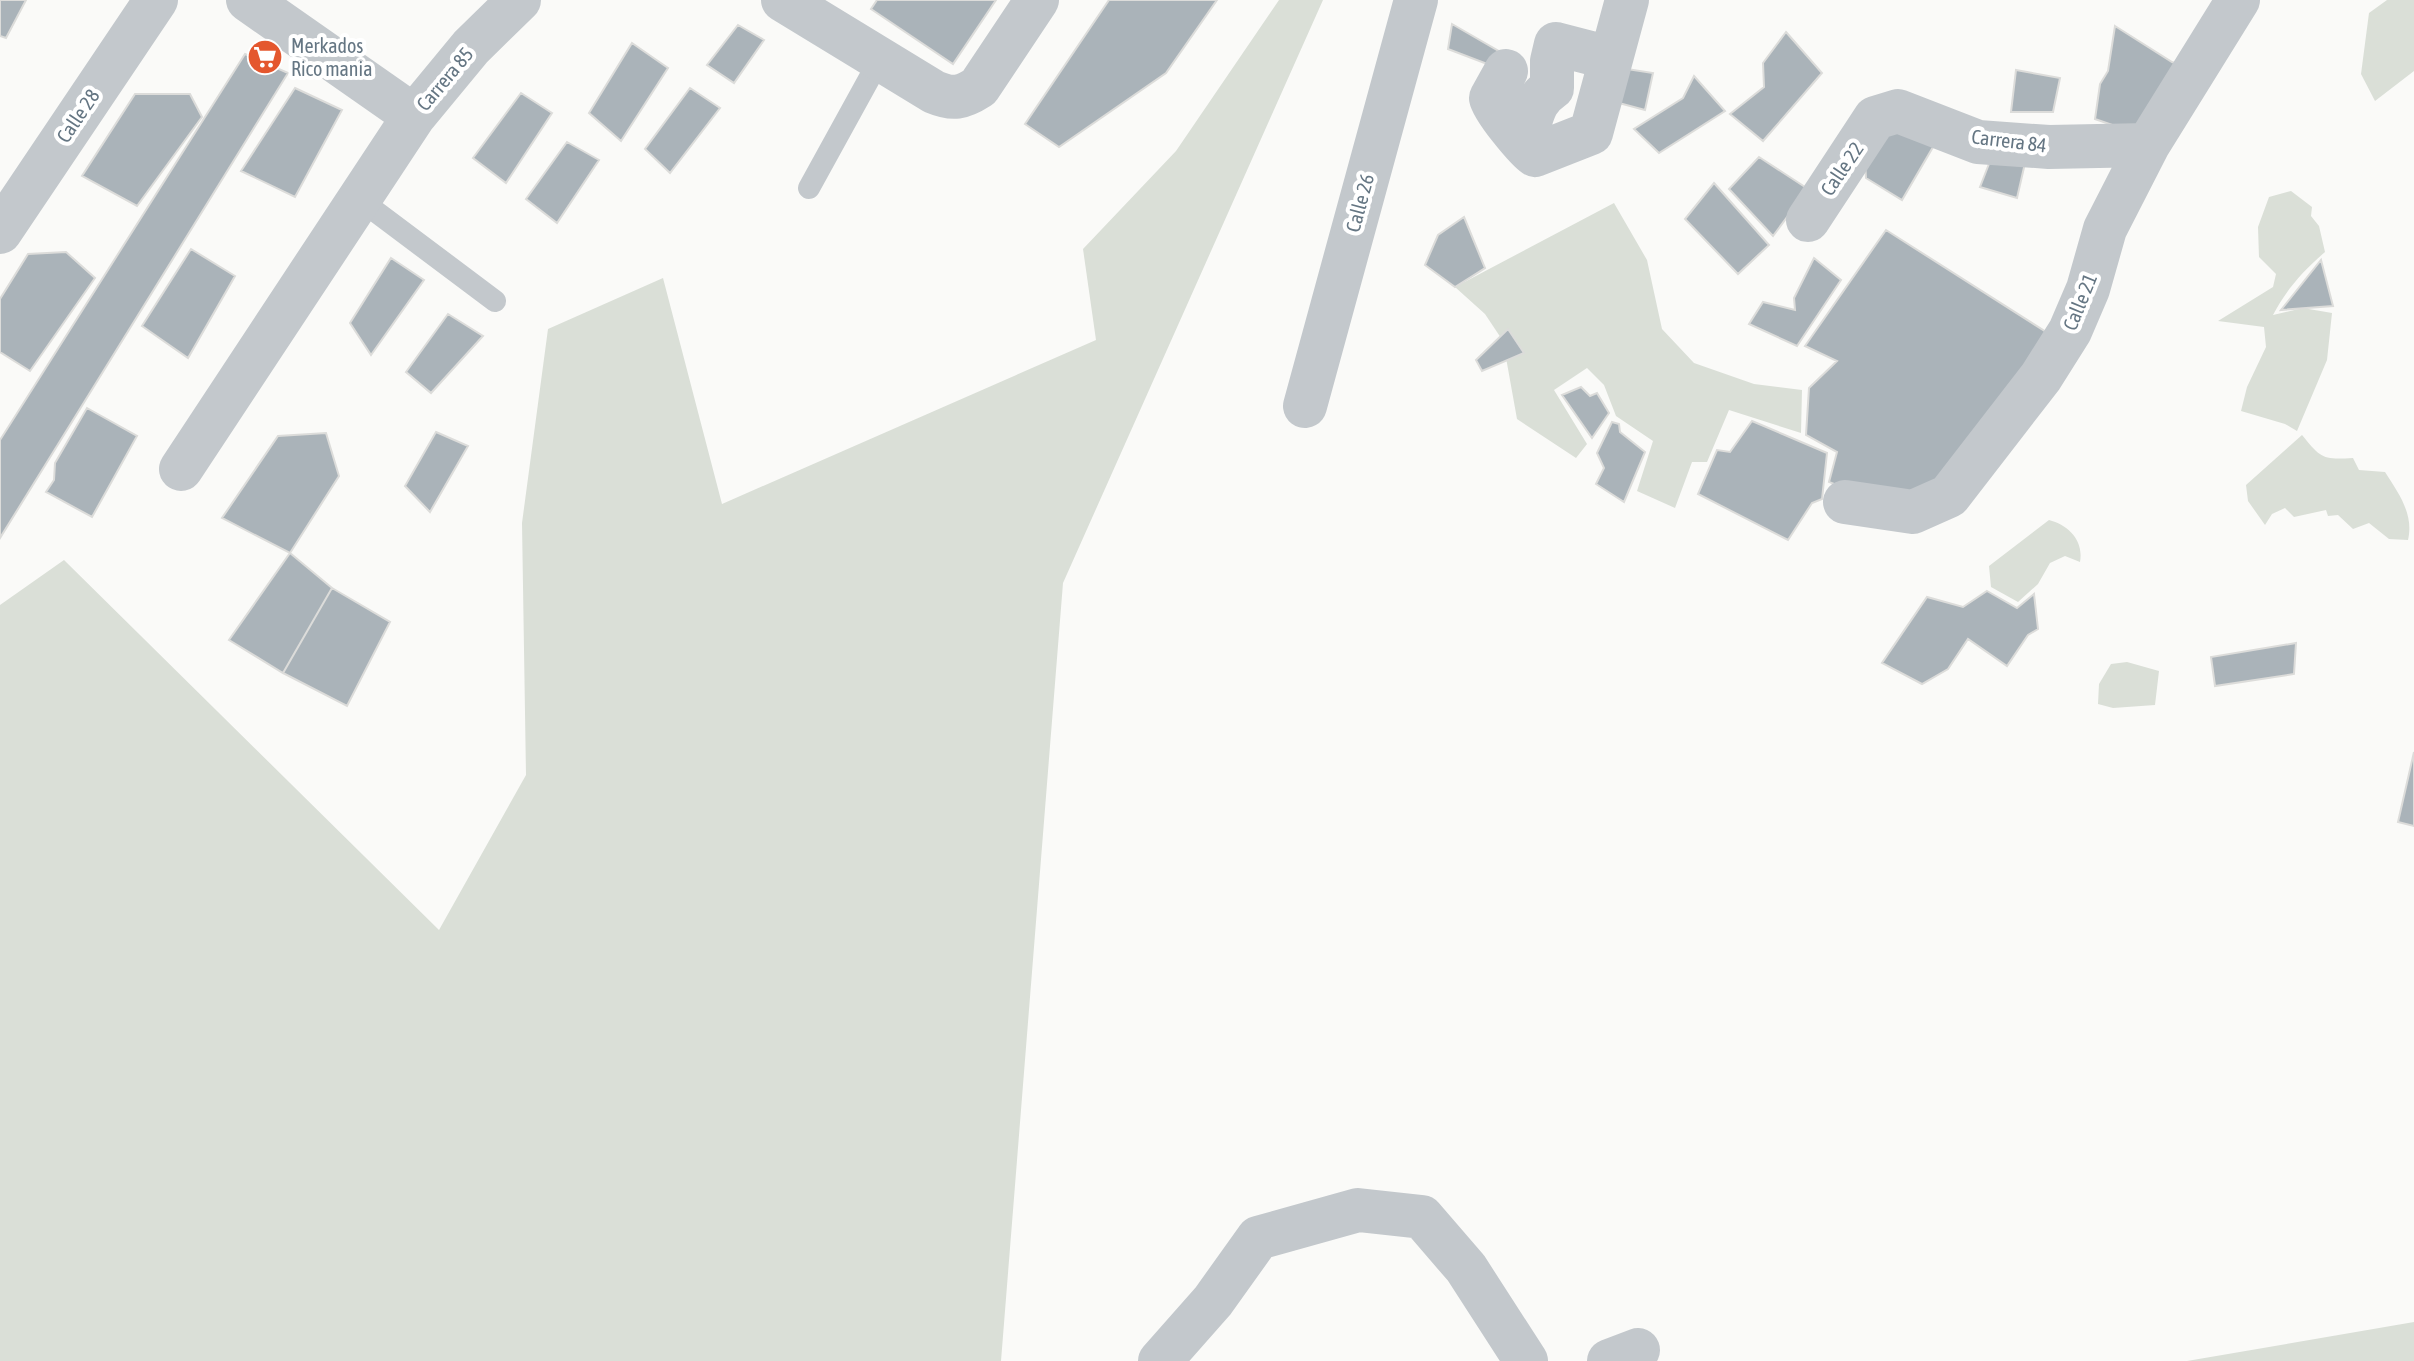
<svg xmlns="http://www.w3.org/2000/svg" width="2414" height="1361" font-family="'Asap Condensed',sans-serif">
	<style>
		.green { fill: #dadfd7 }
		.building { fill: #aab3b9; stroke: #dcdcda; stroke-width: 2 }
		.lines { fill: none; stroke-linecap: round; stroke-linejoin: round }
		.lane { stroke: #c3c8cc; stroke-width: 22 }
		.street { stroke: #c3c8cc; stroke-width: 44 }
		.labels { text-anchor: middle; stroke-width: 8; stroke-linejoin: round; paint-order: stroke }
		.poi-label { font-size: 20px; fill: #657683; stroke: #fff; text-anchor: start }
		.street-label { font-size: 20px; fill: #657683; stroke: #fff }
	</style>
	<rect width="100%" height="100%" fill="#fafaf8"/>
	<path class="green" d="M1279 0H1323L1063 583 1001 1361H0V605L64 560 439 930 526 775 522 523 548 329 663 278 722 504 1096 340 1083 249 1176 151Z
		M2387 0H2414V71L2375 101 2361 74 2369 13Z
		M2291 191 2312 207 2311 216 2319 226 2325 252C2303 271 2286 290 2273 315L2303 308 2332 313 2327 360 2297 431 2285 424 2241 411 2247 387 2266 347 2264 327 2218 321 2273 287 2276 274 2259 257 2258 227 2269 197Z
		M1614 203 1647 260 1662 329 1694 363 1754 384 1802 390 1801 433 1729 410 1707 462H1692L1675 508 1637 491 1653 441 1616 416 1604 385 1587 368 1554 390 1587 444 1576 458 1517 419 1503 341 1485 314 1455 287Z
		M2302 435C2321 458 2322 460 2353 458L2359 470 2385 472C2399 494 2414 514 2408 540L2389 539 2369 523 2353 529 2338 515 2328 516 2326 510 2294 517 2285 508 2272 514 2265 525 2248 501 2246 485Z
		M2049 520C2068 525 2084 540 2080 562L2065 556 2050 563 2038 584 2018 602 1991 587 1989 566Z
		M2127 662 2159 671 2155 705 2113 708 2098 704 2099 684 2111 664Z
		M2414 1322V1361H2187Z"/>
	<path class="building" d="M0 0H26L6 38 0 36Z
		M877 0H996L953 64 871 9Z
		M1109 0H1217L1166 73 1059 147 1025 124Z
		M1452 24 1502 53 1495 67 1448 49Z
		M738 25 764 40 734 83 707 65Z
		M2115 26 2172 62 2181 65 2144 136 2095 119 2100 84 2108 71Z
		M1786 32 1822 73 1763 141 1730 114 1764 87 1763 63Z
		M632 43 668 68 621 141 589 113Z
		M245 54 288 73 0 538V440Z
		M1614 67 1653 73 1645 110 1604 99Z
		M2016 70 2060 78 2053 112H2011Z
		M1694 76 1725 111 1659 153 1634 129 1683 98Z
		M295 88 342 110 295 197 241 171Z
		M690 88 720 108 670 173 645 149Z
		M521 93 552 113 506 183 473 158Z
		M135 94H190L202 117 137 206 82 176Z
		M1891 122 1933 147 1902 200 1866 178 1865 162Z
		M567 142 599 160 557 223 526 199Z
		M1994 151 2025 163 2017 198 1980 187Z
		M1759 157 1808 189 1773 236 1729 189Z
		M1714 183 1769 245 1738 274 1685 219Z
		M1464 217 1485 268 1455 287 1425 265 1438 235Z
		M1886 230 2054 337 1943 487 1901 503 1849 490 1829 482 1837 452 1806 435 1809 388 1837 361 1805 346Z
		M191 249 235 276 188 358 142 326Z
		M66 252 95 278 30 371 0 352V299L28 254Z
		M391 258 424 280 371 355 350 323Z
		M1814 258 1841 280 1797 346 1749 324 1763 302 1795 310 1794 298Z
		M2321 260 2333 306 2281 310Z
		M448 314 483 336 431 393 406 372Z
		M1508 329 1524 353 1482 371 1476 360Z
		M1581 387 1590 396 1597 393 1609 413 1592 438 1562 395Z
		M87 408 137 436 92 517 46 492 54 480 55 463Z
		M1752 421 1827 453 1822 499 1812 503 1788 540 1698 494 1717 450 1730 452Z
		M1612 422 1619 424 1620 432 1645 452 1624 502 1596 484 1604 468 1597 453Z
		M436 432 468 446 430 512 405 486Z
		M326 433 339 476 290 553 222 518 278 436Z
		M290 553 332 588 283 673 229 640Z
		M332 588 390 622 347 706 283 673Z
		M1987 591 2017 608 2034 594 2038 629 2028 635 2007 666 1968 639 1948 669 1922 684 1882 663 1927 597 1963 607Z
		M2296 643 2294 674 2215 686 2211 657Z
		M2414 752V826L2398 822Z"/>
	<g class="lines">
		<path class="lane" d="M809 188 880 59
			M359 199 495 301"/>
		<path class="street" d="M248 0 414 116 471 47 519 0
			M783 0 934 92C953 100 962 98 979 87L1037 0
			M1506 71 1491 98C1493 109 1526 149 1535 155L1591 133 1627 0
			M1519 137 1527 132C1533 113 1535 99 1552 88V61L1556 44 1610 58
			M1808 220 1875 118 1898 111 1978 142 2049 147 2148 145
			M0 232 156 0
			M1305 406 1416 0
			M181 469 414 116
			M1845 502 1913 512 1949 496 2041 377 2070 331 2088 289 2105 229 2148 145 2238 0
			M1160 1361 1213 1301 1258 1238 1358 1210 1422 1217 1466 1268 1526 1361
			M1609 1361 1638 1350"/>
	</g>
	<defs>
		<symbol id="supermarket-disc" viewBox="-11 -11 22 22"><circle r="9.5" fill="#e4572e" stroke="#fff"/><path d="M-6-5.5h2.5l.6 2H6L4.5 2H-2.5L-4.4-4H-6ZM-1.5 3.2a1.3 1.3 0 1 0 .1 0ZM3 3.2a1.3 1.3 0 1 0 .1 0Z" fill="#fff"/></symbol>
	</defs>
	<g fill-rule="evenodd">
		<use href="#supermarket-disc" x="245" y="37" width="40" height="40"/>
	</g>
	<g class="labels">
		<g class="poi-label">
			<text x="291" y="53">Merkados<tspan x="291" dy="23">Rico mania</tspan></text>
		</g>
		<g class="street-label">
			<text transform="translate(445 79) rotate(-50)" y="7">Carrera 85</text>
			<text transform="translate(78 116) rotate(-56)" y="7">Calle 28</text>
			<text transform="translate(2009 141) rotate(7)" y="7">Carrera 84</text>
			<text transform="translate(1842 169) rotate(-56)" y="7">Calle 22</text>
			<text transform="translate(1360 203) rotate(-75)" y="7">Calle 26</text>
			<text transform="translate(2080 302) rotate(-68)" y="7">Calle 21</text>
		</g>
	</g>
</svg>
